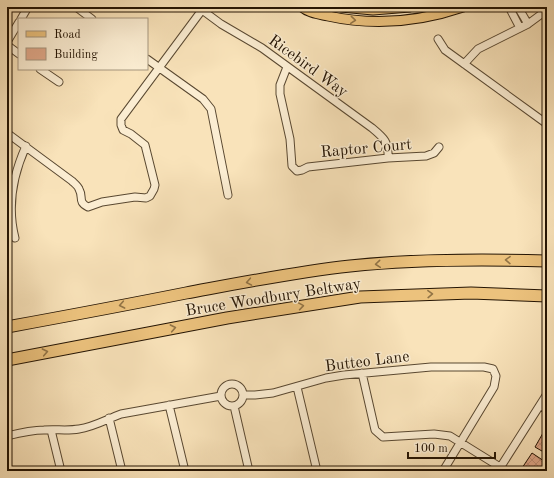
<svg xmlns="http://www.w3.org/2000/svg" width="554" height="478" font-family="'Old Standard TT',serif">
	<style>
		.building { fill: url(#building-cross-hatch); stroke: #241403 }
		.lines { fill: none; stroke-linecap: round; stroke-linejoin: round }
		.minor-casing { stroke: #594831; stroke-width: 9 }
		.major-casing { stroke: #241403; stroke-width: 11 }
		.highway-casing { stroke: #241403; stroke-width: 13 }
		.minor { stroke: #fbedd2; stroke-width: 7 }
		.major { stroke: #ecc27d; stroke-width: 9 }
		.highway { stroke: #ecc27d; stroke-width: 11 }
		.oneway { stroke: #927446 }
		.labels { text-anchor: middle; stroke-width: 3; stroke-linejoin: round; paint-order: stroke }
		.street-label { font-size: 16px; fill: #241403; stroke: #fbedd2 }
	</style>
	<defs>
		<pattern id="building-cross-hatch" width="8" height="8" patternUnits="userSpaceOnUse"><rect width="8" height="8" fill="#e0a889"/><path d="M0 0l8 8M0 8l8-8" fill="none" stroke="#c09075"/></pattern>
	</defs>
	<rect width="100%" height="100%" fill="#f9e3ba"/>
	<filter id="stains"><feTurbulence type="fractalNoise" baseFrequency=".005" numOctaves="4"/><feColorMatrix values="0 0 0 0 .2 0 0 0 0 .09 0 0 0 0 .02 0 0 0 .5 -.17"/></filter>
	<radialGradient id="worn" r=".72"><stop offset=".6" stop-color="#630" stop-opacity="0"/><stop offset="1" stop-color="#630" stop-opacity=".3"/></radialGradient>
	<path class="building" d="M547 426V454L535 447Z
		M532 453 547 463 541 471H520Z"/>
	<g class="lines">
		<defs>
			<path id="minor" d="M76 7 92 19
				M198 7 221 24 262 48 372 128C384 138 389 142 388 158
				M509 7 520 28
				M518 7 528 24
				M21 19 28 7
				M438 39 445 50 547 124
				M7 42 19 22
				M7 45 19 54
				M147 59 203 99 211 109 228 195
				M464 64 478 49 528 24 547 10
				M287 67 280 85V94L290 139 292 166 297 171 302 170 308 167 388 158 426 156 434 153 439 147
				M40 69 59 82
				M7 133 72 181C74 183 78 186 79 189 84 198 77 201 88 207L102 202 135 197 146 198 150 196 154 189 155 185 145 145 131 134 123 130 121 125V119L202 10
				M15 238C7 207 13 175 26 146
				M362 373 375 430 383 437 434 434 450 436 500 467
				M221 395a11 11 0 1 1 22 0a11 11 0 1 1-22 0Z
				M297 387 317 471
				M243 395H255L273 393 326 378 344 375 431 367H484L493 369 496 376 494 387 443 471
				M169 405 185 471
				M540 405 547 410
				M234 406 249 471
				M109 418 122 471
				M51 430 61 471
				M7 436C19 433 32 430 44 430 56 429 67 431 79 429 94 427 107 419 121 414L221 396
				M498 471 547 394"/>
			<path id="major" d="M302 7C309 13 319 14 328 16 373 26 419 22 463 7
				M341 7 373 10 410 7"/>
			<path id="highway" d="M7 327C67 316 126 305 186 293 240 283 295 272 350 266 416 259 481 259 547 261
				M7 360 227 318 360 297 471 293 547 296"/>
		</defs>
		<use href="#minor" class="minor-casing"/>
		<use href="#major" class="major-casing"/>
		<use href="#highway" class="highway-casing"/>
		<use href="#minor" class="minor"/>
		<use href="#major" class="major"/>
		<use href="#highway" class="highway"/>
	</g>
	<defs><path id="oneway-chevron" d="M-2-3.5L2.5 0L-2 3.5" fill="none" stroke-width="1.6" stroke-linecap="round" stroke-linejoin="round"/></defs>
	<g class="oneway">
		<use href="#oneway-chevron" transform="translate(353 20) rotate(5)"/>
		<use href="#oneway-chevron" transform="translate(508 260) rotate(-179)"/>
		<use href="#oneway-chevron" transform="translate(378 264) rotate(175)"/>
		<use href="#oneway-chevron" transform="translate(249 282) rotate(170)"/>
		<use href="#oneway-chevron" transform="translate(430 294) rotate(-2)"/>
		<use href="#oneway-chevron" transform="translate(122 305) rotate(169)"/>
		<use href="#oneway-chevron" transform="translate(301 306) rotate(-9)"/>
		<use href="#oneway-chevron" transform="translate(173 328) rotate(-11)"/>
		<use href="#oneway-chevron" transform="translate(45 352) rotate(-11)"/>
	</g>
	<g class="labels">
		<g class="street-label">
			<text transform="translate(309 65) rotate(36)" y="6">Ricebird Way</text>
			<text transform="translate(366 147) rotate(-5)" y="6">Raptor Court</text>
			<text transform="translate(273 296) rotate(-9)" y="6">Bruce Woodbury Beltway</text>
			<text transform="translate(367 360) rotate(-7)" y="6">Butteo Lane</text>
		</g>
	</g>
	<rect width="554" height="478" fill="none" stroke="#f9e3ba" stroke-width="24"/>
	<rect x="8" y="8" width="538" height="462" fill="none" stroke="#241403" stroke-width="2"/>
	<rect x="12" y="12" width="530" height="454" fill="none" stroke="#241403"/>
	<rect x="18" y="18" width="130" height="52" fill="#fbedd2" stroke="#a5967f"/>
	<rect x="26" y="31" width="20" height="6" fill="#ecc27d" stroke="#a5967f"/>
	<text x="54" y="38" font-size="12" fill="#241403">Road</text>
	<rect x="26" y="48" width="20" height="12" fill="#e0a889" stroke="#a5967f"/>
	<text x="54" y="58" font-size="12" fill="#241403">Building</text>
	<path d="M408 452v6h87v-6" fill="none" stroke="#241403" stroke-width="2"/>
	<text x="414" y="452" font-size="12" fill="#241403" stroke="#fbedd2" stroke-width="3" paint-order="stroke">100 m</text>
	<rect width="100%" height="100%" filter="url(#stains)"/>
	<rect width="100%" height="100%" fill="url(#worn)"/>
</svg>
